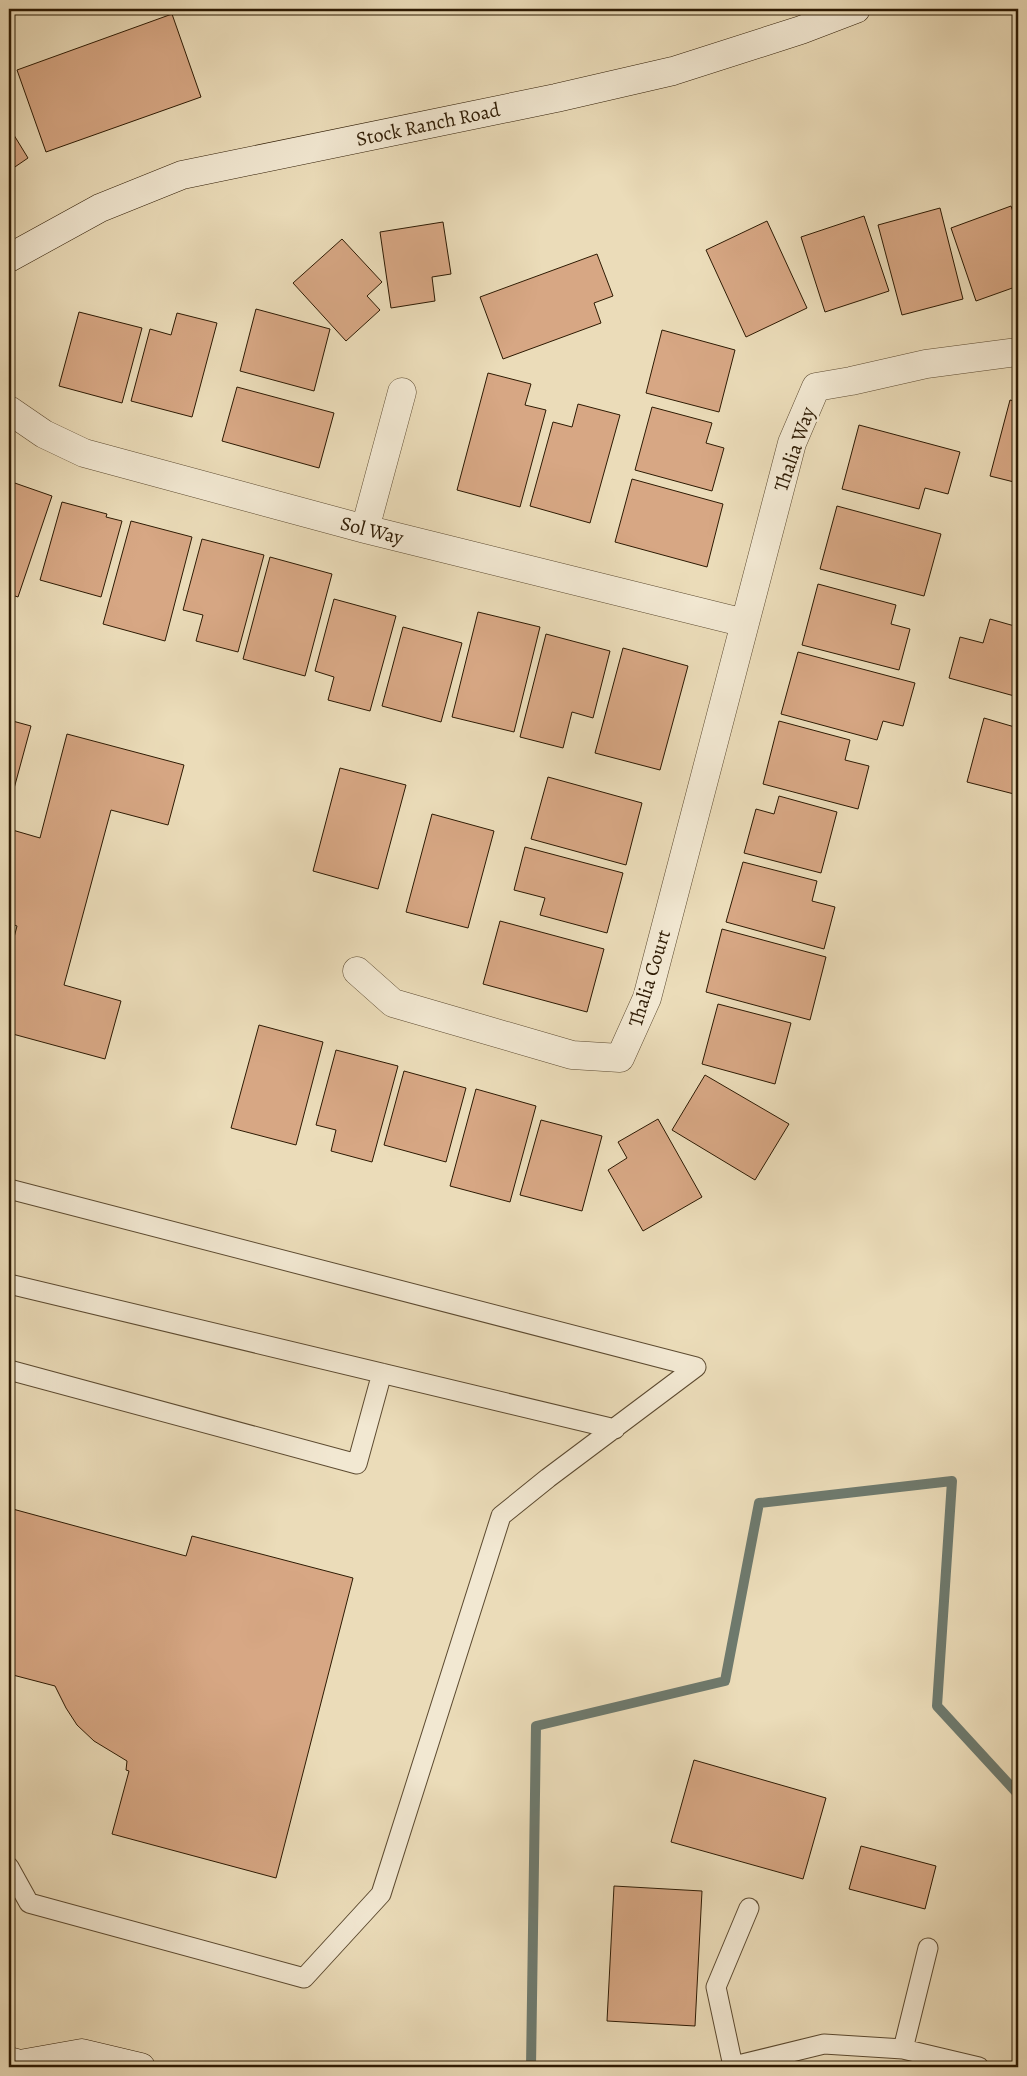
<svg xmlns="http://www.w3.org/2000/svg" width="1027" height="2076" font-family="Alegreya,serif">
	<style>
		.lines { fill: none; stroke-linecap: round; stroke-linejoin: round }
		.stream { stroke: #6e7a6e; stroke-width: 10 }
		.building { fill: #d7a784; stroke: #2d1a03 }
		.lane-casing { stroke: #5c4a30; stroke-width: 21 }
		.street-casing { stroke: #5c4a30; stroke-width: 29 }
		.secondary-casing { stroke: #2d1a03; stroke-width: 29 }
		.lane { stroke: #f2e8d2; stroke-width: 19 }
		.street { stroke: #f2e8d2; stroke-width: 28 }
		.secondary { stroke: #f2e8d2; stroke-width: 28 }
		.labels { text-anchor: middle; stroke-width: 5; stroke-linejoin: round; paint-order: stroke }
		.street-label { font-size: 20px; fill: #2d1a03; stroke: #f2e8d2 }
	</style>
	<rect width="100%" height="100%" fill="#ebdcb9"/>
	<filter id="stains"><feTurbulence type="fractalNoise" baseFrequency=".004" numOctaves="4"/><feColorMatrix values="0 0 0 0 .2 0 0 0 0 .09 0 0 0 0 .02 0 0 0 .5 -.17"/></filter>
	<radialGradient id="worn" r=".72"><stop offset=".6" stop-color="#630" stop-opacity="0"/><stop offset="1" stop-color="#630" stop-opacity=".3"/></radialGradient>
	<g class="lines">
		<path class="stream" d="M531 2067 536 1726 725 1681 759 1503 952 1481 937 1706 1018 1794"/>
	</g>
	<path class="building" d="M172 14 201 97 46 152 17 70Z
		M9 127 28 158 9 171Z
		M1011 206 1018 226V286L976 301 951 228Z
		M940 208 963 299 902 315 878 225Z
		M864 216 889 291 825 312 801 237Z
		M767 221 807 308 746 337 706 250Z
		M443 222 451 274 432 277 435 301 391 308 380 232Z
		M342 239 382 282 367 296 380 310 346 341 293 283Z
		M597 254 613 296 594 303 601 323 503 359 480 297Z
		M256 309 330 329 314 391 240 371Z
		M79 312 142 328 122 403 59 386Z
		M177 313 217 323 192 417 131 401 150 329 171 335Z
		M662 330 735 350 719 412 646 393Z
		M488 373 531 384 525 405 546 410 520 507 457 490Z
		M237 387 334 413 319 468 222 441Z
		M1010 400 1018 402V483L990 476Z
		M578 404 620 415 590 523 530 506 553 422 572 427Z
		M652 407 712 423 706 443 724 448 712 491 635 470Z
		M859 425 960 452 948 494 925 488 919 509 842 489Z
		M632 479 723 504 707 567 615 542Z
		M9 481 52 496 18 597 9 594Z
		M62 502 107 514 106 517 122 521 101 597 40 580Z
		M837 506 941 534 924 596 820 569Z
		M131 521 192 537 165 641 103 624Z
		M202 539 264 555 238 652 196 641 203 615 183 610Z
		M270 557 332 574 305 676 243 659Z
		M818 584 896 605 891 624 910 629 899 670 802 645Z
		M334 599 396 616 370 711 328 700 334 677 315 671Z
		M478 612 540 627 514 732 452 717Z
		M990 619 1018 627V697L949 678 960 637 983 643Z
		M403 627 462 643 441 722 382 706Z
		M546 634 610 651 593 718 572 712 563 748 520 737Z
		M623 648 688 666 660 770 595 753Z
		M798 652 915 683 903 726 883 721 877 740 781 714Z
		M984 718 1018 728V795L967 782Z
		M9 720 31 726 9 807Z
		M779 721 850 740 845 760 869 766 858 809 763 784Z
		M67 734 184 765 168 825 111 810 64 985 121 1001 105 1059 9 1033V957L17 926 9 923V829L40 838Z
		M340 768 406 785 378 889 313 871Z
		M548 777 642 803 626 865 531 839Z
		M779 796 837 812 821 873 744 853 756 809 774 814Z
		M432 814 494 831 468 928 406 912Z
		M525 847 623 873 607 933 540 915 545 898 514 890Z
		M743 862 817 881 812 901 835 907 824 949 726 922Z
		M500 921 604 949 587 1012 483 984Z
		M722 929 826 957 810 1020 706 992Z
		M718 1004 791 1023 775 1084 702 1064Z
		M259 1025 323 1042 296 1145 231 1128Z
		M336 1050 398 1066 372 1162 331 1151 336 1130 316 1125Z
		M404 1071 466 1088 446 1162 384 1145Z
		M705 1075 789 1124 755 1180 672 1130Z
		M476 1089 536 1106 510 1202 450 1186Z
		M658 1119 702 1197 643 1231 608 1170 627 1158 618 1142Z
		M541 1120 602 1136 582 1211 520 1195Z
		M9 1508 186 1556 192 1536 353 1578 276 1878 112 1834 129 1771 126 1770 127 1761 94 1741 77 1725 66 1708 55 1686 9 1674Z
		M694 1760 826 1798 803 1879 671 1842Z
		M861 1846 936 1866 925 1909 849 1889Z
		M614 1886 702 1891 695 2026 607 2021Z"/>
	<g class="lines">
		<defs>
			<path id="lane" d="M9 1189 696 1367 548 1478 501 1516 381 1894 304 1978 29 1903 9 1867
				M9 1284 615 1429
				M9 1370 357 1464 382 1373
				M903 2049 928 1948
				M733 2066 716 1987 749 1908
				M730 2067 824 2044 903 2049 979 2067"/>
			<path id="street" d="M9 410 44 434 84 453 365 529 745 623
				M365 529 402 392
				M357 971 393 1003 572 1055 620 1058 647 998 792 443 816 387 851 381 926 364 1018 352"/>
			<path id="secondary" d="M9 258 100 208 182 175 556 98 673 71 801 30 856 9
				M9 2061 20 2064 82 2053 141 2067"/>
		</defs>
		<use href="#lane" class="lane-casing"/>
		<use href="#street" class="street-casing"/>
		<use href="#secondary" class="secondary-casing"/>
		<use href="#lane" class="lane"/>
		<use href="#street" class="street"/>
		<use href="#secondary" class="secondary"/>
	</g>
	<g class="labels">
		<g class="street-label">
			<text transform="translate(428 124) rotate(-12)" y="7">Stock Ranch Road</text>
			<text transform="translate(794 449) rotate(-71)" y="7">Thalia Way</text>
			<text transform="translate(372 530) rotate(14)" y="7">Sol Way</text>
			<text transform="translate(649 978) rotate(-73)" y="7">Thalia Court</text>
		</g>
	</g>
	<rect width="1027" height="2076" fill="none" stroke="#ebdcb9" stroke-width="30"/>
	<rect x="10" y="10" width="1007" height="2056" fill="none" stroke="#2d1a03" stroke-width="2.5"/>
	<rect x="15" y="15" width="997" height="2046" fill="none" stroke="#2d1a03"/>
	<rect width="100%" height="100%" filter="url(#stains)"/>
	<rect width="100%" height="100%" fill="url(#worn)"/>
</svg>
